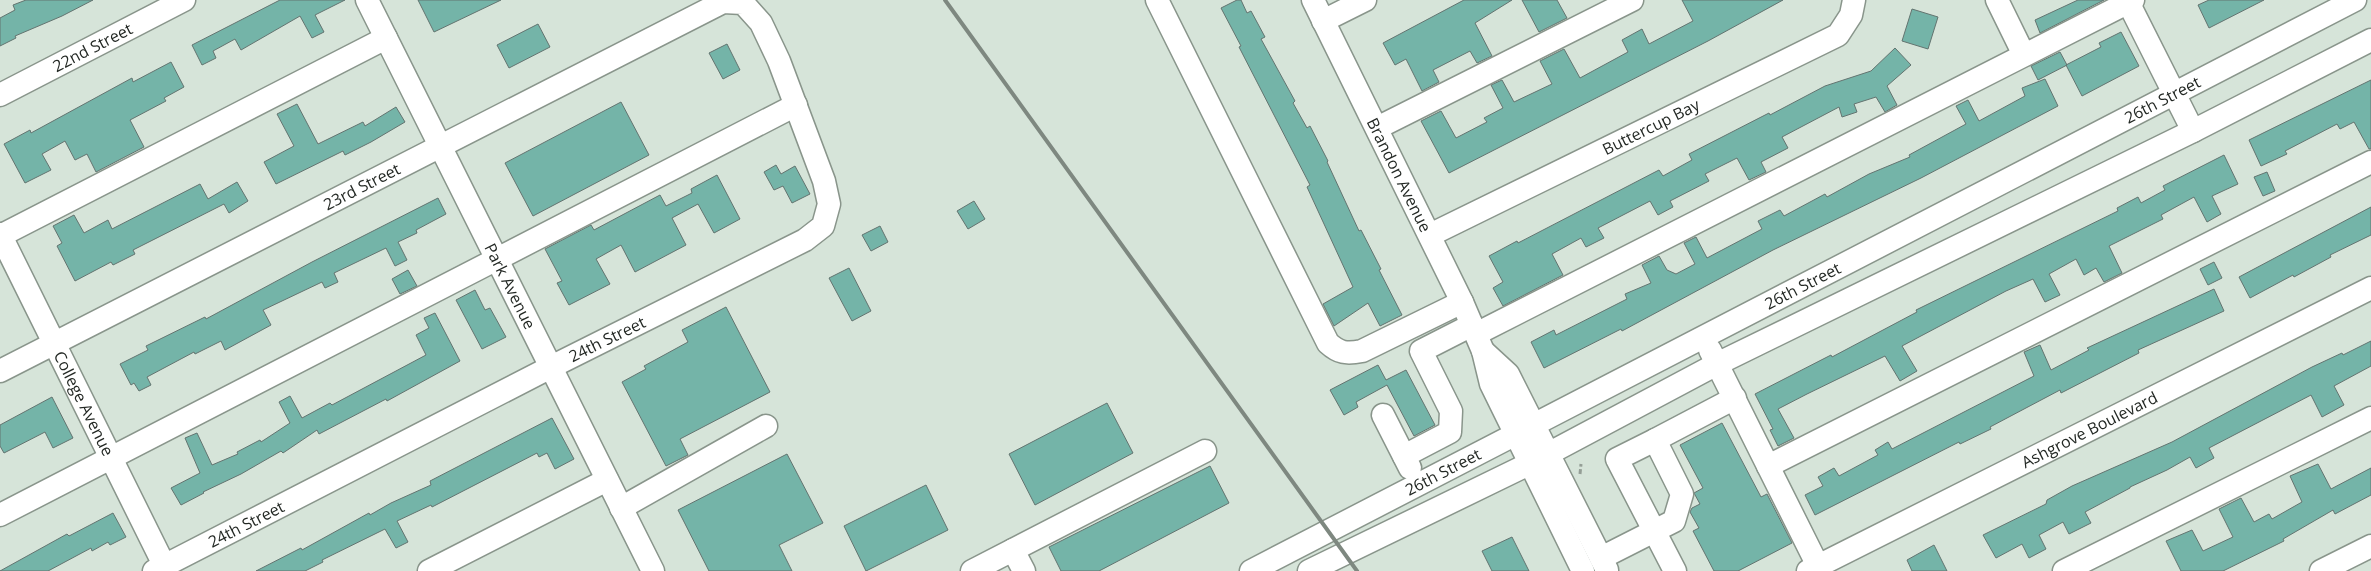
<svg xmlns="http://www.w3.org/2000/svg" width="2371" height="571" font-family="'Open Sans',sans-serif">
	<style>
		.building { fill: #74b4a8; stroke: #637470 }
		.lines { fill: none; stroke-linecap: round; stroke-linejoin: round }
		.minor-casing { stroke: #89958b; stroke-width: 25 }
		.path { stroke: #949e96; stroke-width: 3; stroke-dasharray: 5 2.5; stroke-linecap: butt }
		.minor { stroke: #fff; stroke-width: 22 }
		.rail { stroke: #7e8880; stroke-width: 4 }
		.labels { text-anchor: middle; stroke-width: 4; stroke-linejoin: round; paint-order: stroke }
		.street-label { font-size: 16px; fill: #232824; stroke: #fff }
	</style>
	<rect width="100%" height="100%" fill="#d6e4d9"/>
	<path class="building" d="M26 0H93L62 16 15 36 16 38 0 46V18L15 10 13 5Z
		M280 0H345L315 15 324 32 312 38 300 16 241 50 235 39 213 51 216 58 202 65 192 45Z
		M418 0H501L434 32Z
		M1237 0H1241L1247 13 1251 11 1265 37 1261 39 1295 101 1293 103 1307 128 1310 126 1328 161 1327 162 1359 231 1361 230 1381 269 1379 270 1402 315 1380 326 1368 303 1334 326 1323 304 1353 287 1307 187 1310 185 1239 47 1241 46 1221 8Z
		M1464 0H1512L1475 23 1492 56 1477 63 1470 51 1433 70 1439 82 1422 91 1406 59 1395 65 1383 43Z
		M1522 0H1557L1567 18 1539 32Z
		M1682 0H1783L1708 41 1449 173 1421 121 1441 111 1456 138 1487 122 1484 118 1503 108 1491 85 1502 80 1514 102 1552 84 1540 61 1564 49 1580 78 1628 52 1622 40 1642 29 1649 44 1693 21Z
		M2078 0H2104L2040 33 2035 20Z
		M2209 0H2264L2209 28 2198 5Z
		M1912 9 1938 17 1928 49 1902 41Z
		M538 24 550 47 509 68 497 45Z
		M2121 32 2139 66 2082 96 2066 65 2101 47 2099 43Z
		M727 44 740 70 723 79 709 53Z
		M1895 48 1911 65 1887 86 1897 105 1885 112 1876 97 1854 104 1857 112 1842 117 1839 107 1782 137 1788 148 1761 162 1766 172 1749 180 1737 158 1705 174 1709 181 1670 201 1673 207 1658 215 1650 201 1598 228 1604 238 1586 247 1581 238 1552 254 1563 275 1503 306 1493 288 1503 282 1489 256 1517 241 1518 243 1659 170 1663 176 1692 160 1689 154 1769 113 1770 115 1825 86 1871 71Z
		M2060 52 2067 65 2038 80 2031 66Z
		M171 62 184 87 164 98 166 101 130 120 144 147 96 172 87 154 75 160 65 141 42 154 51 170 25 183 4 144 30 130 31 133 132 78 133 82Z
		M2045 79 2058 106 1921 178 1773 250 1622 331 1621 329 1544 368 1531 342 1554 330 1556 335 1627 299 1625 294 1651 283 1642 265 1659 256 1667 270 1676 274 1695 264 1684 243 1696 237 1707 258 1762 229 1758 221 1780 210 1784 216 1825 194 1827 197 1869 174 1910 157 1909 155 1966 124 1956 106 1968 100 1979 121 2025 96 2022 88Z
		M2371 80V149H2369L2354 122 2340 129 2337 124 2285 151 2287 154 2261 166 2249 140Z
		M621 102 649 155 533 216 505 163Z
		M297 104 318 144 363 122 365 126 396 107 405 122 371 142 345 155 343 151 276 184 264 162 294 146 277 114Z
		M2224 155 2238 184 2212 196 2221 214 2207 222 2194 197 2161 215 2163 219 2109 246 2122 273 2104 282 2096 268 2084 275 2076 259 2049 274 2060 295 2045 302 2033 279 2006 291 1902 346 1917 371 1900 381 1885 356 1807 394 1778 409 1794 438 1778 446 1770 430 1773 429 1755 394 1831 355 1832 357 1917 312 1916 310 2118 211 2117 208 2138 197 2141 203 2165 190 2163 186Z
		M776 165 781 174 795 166 810 194 792 203 783 186 774 190 764 172Z
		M2267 172 2275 191 2263 196 2254 177Z
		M717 175 740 219 714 233 698 204 672 218 686 245 635 272 621 245 596 259 610 284 569 305 557 283 562 281 545 249 591 225 594 230 660 195 666 206 692 193 691 189Z
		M237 182 248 201 229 213 224 204 133 250 135 254 113 265 111 262 75 281 57 246 62 243 53 226 74 215 84 233 108 220 112 229 200 184 208 199Z
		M438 198 446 214 416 230 417 233 398 242 407 260 395 266 386 248 334 273 338 282 325 288 322 282 263 310 271 325 225 350 221 341 195 354 194 352 147 377 151 385 139 391 134 383 131 385 120 364 148 350 146 346 205 317 206 319 312 262Z
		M974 201 985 219 968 229 957 211Z
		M2371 207V235L2330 255 2331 257 2294 277 2293 275 2250 298 2239 277Z
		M880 226 888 242 871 251 862 235Z
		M2214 262 2222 278 2208 285 2200 269Z
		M849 268 871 311 852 321 829 278Z
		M408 270 417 286 400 294 392 279Z
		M2214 289 2224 311 2138 350 2139 353 2061 393 2060 390 1990 427 1991 429 1960 444 1959 442 1815 515 1805 495 1823 486 1818 477 1834 468 1839 476 1878 455 1875 450 1888 442 1892 449 2034 376 2024 352 2040 345 2051 370 2089 350 2087 348Z
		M475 290 485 310 490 308 506 337 482 349 456 300Z
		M726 307 770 392 680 439 688 455 666 466 622 382 646 369 644 366 688 342 682 330Z
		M435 313 460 361 387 401 386 399 319 434 317 430 283 453 281 451 241 474 203 492 204 493 181 505 171 488 200 473 185 438 197 433 212 465 238 454 237 452 260 440 261 442 290 423 279 402 290 396 302 418 330 403 332 405 426 355 416 335 429 328 424 318Z
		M2371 341V366L2334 386 2344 405 2322 417 2311 395 2209 448 2214 458 2196 468 2190 457 2167 470 2130 487V488L2085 512 2091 523 2069 534 2063 522 2039 535 2046 549 2029 558 2022 544 1996 558 1983 535 2046 504 2047 500 2072 486 2172 442 2312 367 2342 353 2343 355Z
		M1378 365 1386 380 1406 370 1435 425 1414 436 1387 385 1356 402 1358 407 1344 415 1330 390Z
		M52 397 73 438 53 448 45 432 4 453 0 446V425Z
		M1107 403 1133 453 1035 505 1009 454Z
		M552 418 574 459 555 469 547 453 539 457 537 453 432 507 431 505 397 521 408 542 396 548 385 529 322 560 323 562 305 571H256L301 548 302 550 369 513 370 515 391 503 431 485 430 481Z
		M1722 423 1761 497 1767 494 1792 543 1738 571H1714L1693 531 1699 528 1690 512 1692 508 1700 504 1694 493 1703 488 1680 445Z
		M787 454 823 523 779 545 792 571H709L678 510Z
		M2318 464 2331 489 2371 468V495L2335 514 2333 510 2283 539 2284 541 2223 571H2181L2166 541 2192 530 2203 551 2233 537 2219 509 2241 498 2254 522 2269 514 2272 519 2302 502 2290 476Z
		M1210 466 1229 503 1099 571H1061L1049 547Z
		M926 485 948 530 866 571 844 526Z
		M113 513 126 537 110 545 108 542 92 551 91 548 48 571H0L67 534 69 536Z
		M1512 537 1529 571H1492L1482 551Z
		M1934 545 1947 571H1912L1907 560Z"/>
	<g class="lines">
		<defs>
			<g id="minor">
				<path id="s1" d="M367 0 653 571"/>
				<path d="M1157 0 1328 343C1339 353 1346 354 1362 351L1462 302"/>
				<path id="s2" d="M1313 0 1462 302 1483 351 1491 384 1583 571"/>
				<path d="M1997 0 2024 55"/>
				<path d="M2127 0 2193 131"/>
				<path d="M1323 21 1365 0"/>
				<path id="s3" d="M0 95 184 0"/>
				<path d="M1377 128 1632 0"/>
				<path id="s4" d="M0 234 167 571"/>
				<path id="s5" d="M1430 235 1838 35 1851 15 1854 0"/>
				<path d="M0 236 386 38"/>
				<path d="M1476 334 2133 0"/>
				<path d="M1710 350 1818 566"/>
				<path d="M1483 351 1508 374 1607 570"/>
				<path id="s6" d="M0 371 723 2 743 3 761 23 779 61 824 181 829 204 823 226 805 240 551 367 154 571"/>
				<path d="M1383 415 1410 468"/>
				<path d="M1655 440 1617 459 1675 571"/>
				<path d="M1404 456 1450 432 1451 411 1421 351 1472 325"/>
				<path d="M1768 466 2371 162"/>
				<path d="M621 508 766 426"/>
				<path d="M0 515 796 105"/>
				<path d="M1013 550 1024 571"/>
				<path d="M1601 558 1674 521 1682 494 1655 440 1735 398"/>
				<path d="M429 571 607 480"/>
				<path d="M972 571 1205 451"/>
				<path id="s7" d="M1251 571 2355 0"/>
				<path d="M1309 571 1529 464 1717 364 2193 131 2371 40"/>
				<path id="s8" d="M1808 571 2371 288"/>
				<path d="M2064 571 2371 418"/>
				<path d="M2321 571 2371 546"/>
			</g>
		</defs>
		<use href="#minor" class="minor-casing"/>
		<path class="path" d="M1580 474 1581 464"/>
		<use href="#minor" class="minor"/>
		<path class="rail" d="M945 0 1357 571"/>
	</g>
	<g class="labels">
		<g class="street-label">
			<text dy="6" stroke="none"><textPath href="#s3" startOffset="104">22nd Street</textPath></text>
			<text dy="6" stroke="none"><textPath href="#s7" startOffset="1026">26th Street</textPath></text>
			<text dy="6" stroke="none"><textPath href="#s5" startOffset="246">Buttercup Bay</textPath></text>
			<text dy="6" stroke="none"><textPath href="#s2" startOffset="195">Brandon Avenue</textPath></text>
			<text dy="6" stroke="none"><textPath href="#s6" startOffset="406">23rd Street</textPath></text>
			<text dy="6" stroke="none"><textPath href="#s1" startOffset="320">Park Avenue</textPath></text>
			<text dy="6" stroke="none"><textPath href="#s7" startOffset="621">26th Street</textPath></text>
			<text transform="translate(607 339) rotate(-26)" y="6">24th Street</text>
			<text dy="6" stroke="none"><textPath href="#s4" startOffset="189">College Avenue</textPath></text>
			<text dy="6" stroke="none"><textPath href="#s8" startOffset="315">Ashgrove Boulevard</textPath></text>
			<text dy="6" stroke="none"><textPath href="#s7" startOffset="216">26th Street</textPath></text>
			<text transform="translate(246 524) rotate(-27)" y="6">24th Street</text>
		</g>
	</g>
</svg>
